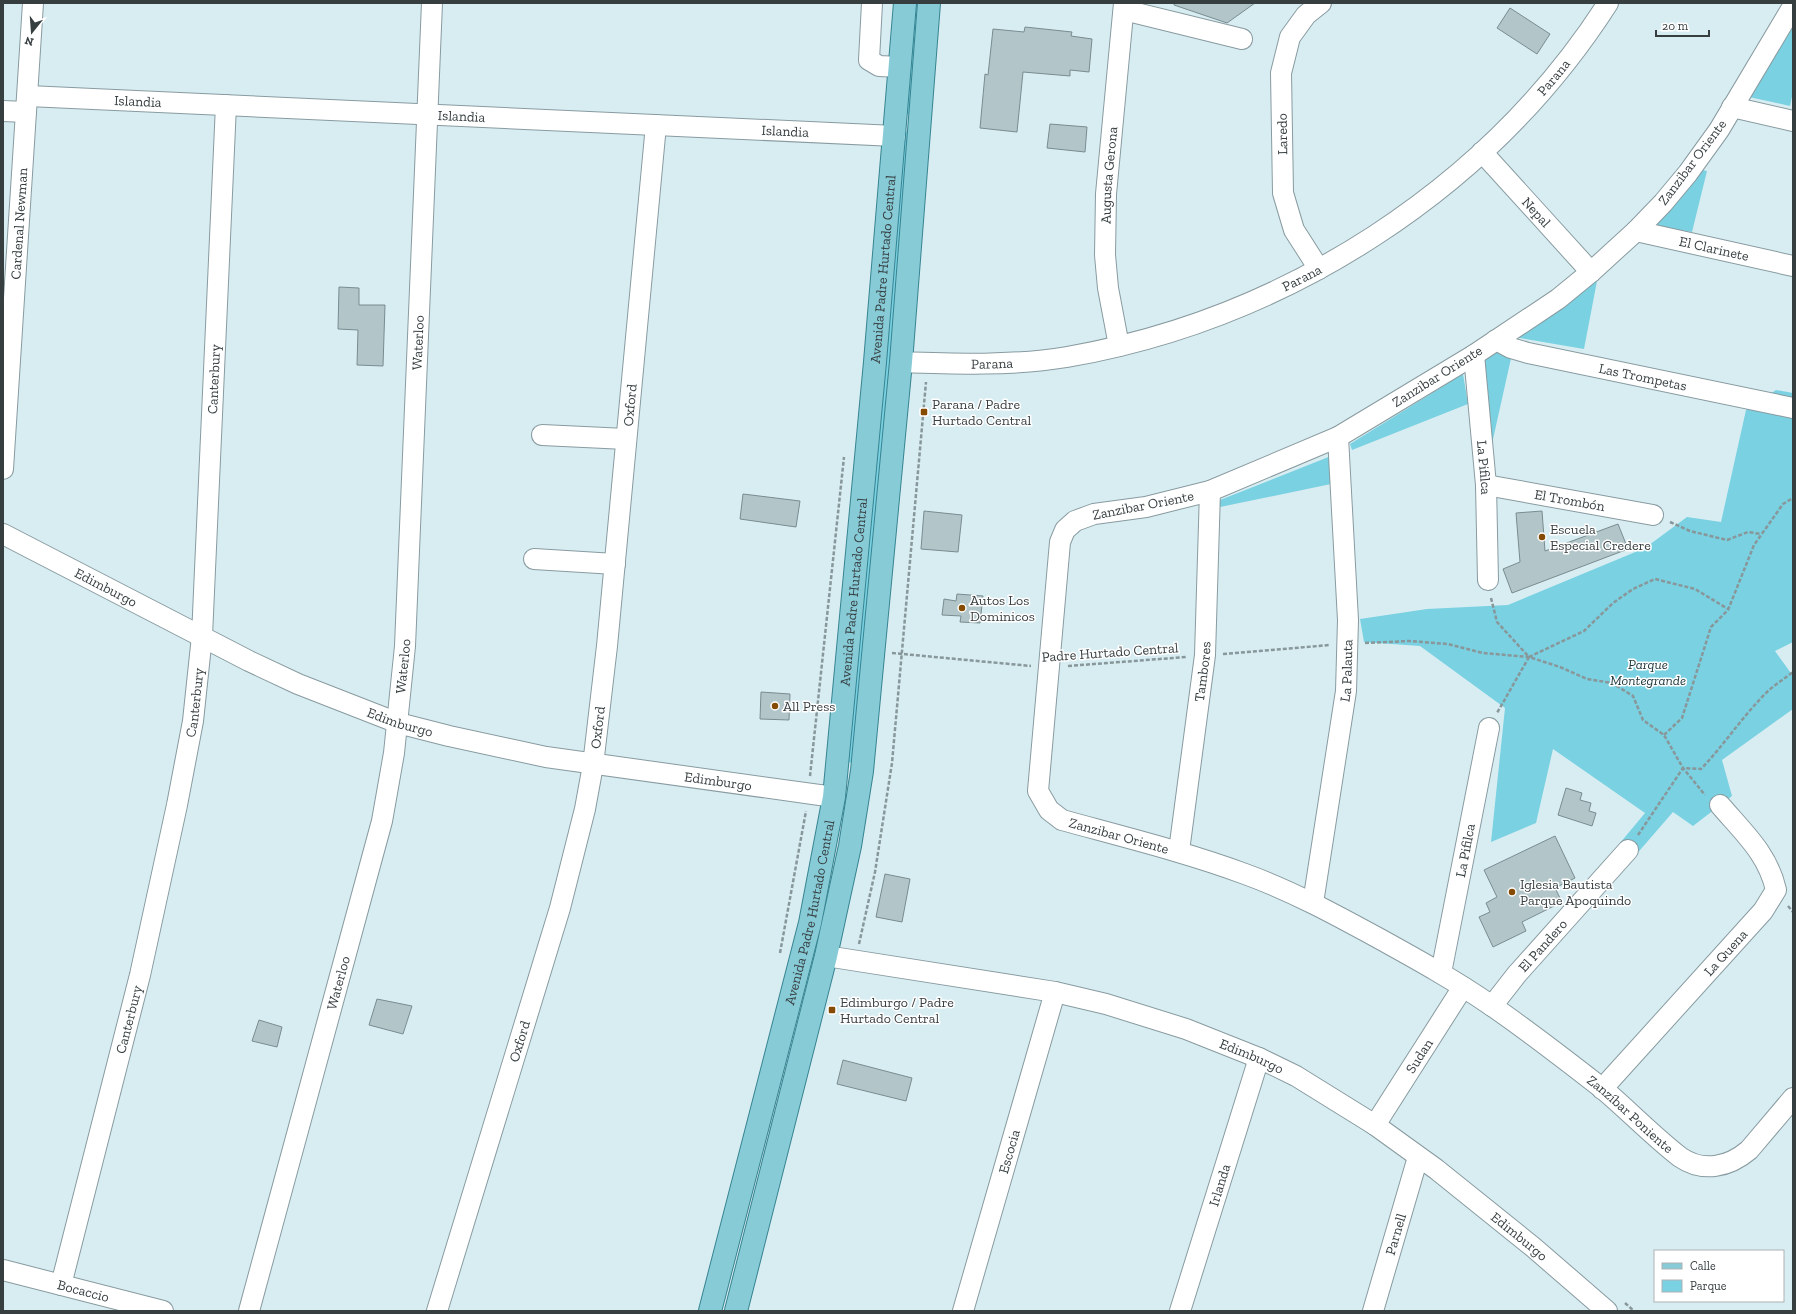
<svg xmlns="http://www.w3.org/2000/svg" width="1796" height="1314" font-family="'Zilla Slab',serif">
	<style>
		.green { fill: #79d1e2 }
		.building { fill: #b2c6ca; stroke: #798c90 }
		.lines { fill: none; stroke-linecap: round; stroke-linejoin: round }
		.minor-casing { stroke: #889ba0; stroke-width: 22 }
		.major-casing { stroke: #378491; stroke-width: 24 }
		.path { stroke: #88979a; stroke-width: 2.5; stroke-dasharray: 4 2; stroke-linecap: butt }
		.minor { stroke: #fff; stroke-width: 20 }
		.major { stroke: #87cbd7; stroke-width: 22 }
		.poi-dot { fill: #864b03; stroke: #fff; stroke-width: 1.5 }
		.labels { text-anchor: middle; stroke-width: 3; stroke-linejoin: round; paint-order: stroke }
		.street-label { font-size: 14px; fill: #363e40; stroke: #fff }
		.poi-label { font-size: 14px; fill: #363e40; stroke: #fff; text-anchor: start }
		.park-label { font-size: 14px; font-style: italic; fill: #1e363b; stroke: #fff }
	</style>
	<rect width="100%" height="100%" fill="#d8edf2"/>
	<path class="green" d="M915 3H919L910 114H906Z
		M1793 23V92L1790 106 1749 97Z
		M904 131 909 132 888 385 852 763 848 762 878 447Z
		M1702 170 1707 171 1692 232 1655 226Z
		M1597 281 1584 349 1514 337Z
		M1495 350 1512 354 1489 457 1482 355Z
		M1463 374 1468 404 1352 450 1350 444Z
		M1776 390 1793 393V642L1775 651 1793 676V709L1722 760 1732 796 1693 826 1673 812 1634 857 1620 843 1645 813 1553 749 1536 823 1491 842 1505 708 1420 646 1364 642 1360 619 1427 609 1508 605 1645 548 1687 517 1721 522 1746 410Z
		M1331 456V484L1220 507V500Z"/>
	<path class="building" d="M1174 3H1255L1227 23 1174 5Z
		M1510 8 1550 34 1537 54 1497 28Z
		M1025 27 1072 32 1071 36 1092 39 1089 72 1070 70V76L1023 72 1017 132 980 128 985 74 988 75 993 29 1024 32Z
		M1050 124 1087 127 1085 152 1047 148Z
		M339 287 359 288V305H385L383 366 357 365 358 330 338 329Z
		M743 494 800 501 796 527 740 519Z
		M924 511 962 515 958 552 921 549Z
		M1542 511 1545 551 1618 524 1628 549 1512 593 1503 569 1520 562 1516 513Z
		M957 594 983 596 980 623 960 622 961 616 942 615 944 599 956 601Z
		M761 692 790 694 789 720 760 719Z
		M1566 788 1582 793 1580 800 1591 803 1589 811 1596 813 1592 826 1558 815Z
		M1555 836 1575 878 1555 888 1562 902 1522 922 1526 931 1493 947 1479 917 1490 912 1486 903 1497 897 1484 870Z
		M885 874 910 879 902 922 876 917Z
		M377 999 412 1006 403 1034 369 1025Z
		M259 1020 282 1027 277 1047 252 1041Z
		M843 1060 912 1078 906 1101 837 1084Z"/>
	<g class="lines">
		<defs>
			<g id="minor">
				<path d="M872 3 869 60 879 66 900 67"/>
				<path id="s1" d="M1793 6 1719 130 1688 173 1663 203 1636 231 1591 272 1558 299 1474 355 1338 437 1210 491 1146 507 1094 514 1075 521 1065 530 1060 542 1038 791 1049 810 1062 820C1124 837 1185 852 1245 874 1292 891 1336 915 1380 939 1418 960 1456 981 1492 1006 1530 1032 1567 1061 1603 1089 1629 1111 1653 1136 1680 1157 1703 1173 1729 1167 1749 1150L1793 1098"/>
				<path d="M1124 10 1242 39"/>
				<path id="s2" d="M28 96 895 136"/>
				<path d="M1732 107 1793 121"/>
				<path d="M3 111 26 112"/>
				<path id="s3" d="M1482 152 1591 272"/>
				<path id="s4" d="M1636 231 1793 266"/>
				<path d="M1319 269 1294 230 1283 193 1281 73 1290 37 1306 15 1321 3"/>
				<path id="s5" d="M1496 340 1511 348 1528 353 1793 408"/>
				<path id="s6" d="M1119 346 1108 288 1105 255 1106 194 1124 3"/>
				<path id="s7" d="M1474 355 1486 485 1488 580"/>
				<path id="s8" d="M901 362C956 364 1013 366 1067 357 1285 319 1488 190 1608 3"/>
				<path d="M542 435 626 439"/>
				<path id="s9" d="M3 469 33 3"/>
				<path id="s10" d="M1486 485 1653 515"/>
				<path id="s11" d="M3 534 249 661 298 684 398 723 449 736 546 757 834 797"/>
				<path d="M534 559 615 564"/>
				<path id="s12" d="M1179 851 1205 655 1210 491"/>
				<path id="s13" d="M1313 903 1346 691 1348 620 1338 437"/>
				<path id="s14" d="M826 956 1055 992 1106 1004 1186 1029 1259 1058 1296 1076 1375 1125 1436 1169 1533 1247 1607 1311"/>
				<path id="s15" d="M1441 973 1489 728"/>
				<path id="s16" d="M1492 1006 1517 974 1628 850"/>
				<path id="s17" d="M1602 1089 1763 911 1776 890C1768 854 1744 833 1720 805"/>
				<path id="s18" d="M1375 1125 1463 987"/>
				<path id="s19" d="M3 1270 163 1311"/>
				<path id="s20" d="M61 1285 140 975 177 805 193 721 202 636 226 105"/>
				<path id="s21" d="M249 1311 382 821 394 753 405 646 432 3"/>
				<path id="s22" d="M437 1311 560 908 585 809 593 765 607 646 656 125"/>
				<path id="s23" d="M963 1311 1055 992"/>
				<path id="s24" d="M1180 1311 1259 1058"/>
				<path id="s25" d="M1373 1311 1418 1157"/>
			</g>
			<g id="major">
				<path id="s26" d="M710 1311 810 923 834 797 875 362 905 3"/>
				<path d="M736 1311 826 956 850 846 862 771 901 362 929 3"/>
			</g>
		</defs>
		<use href="#minor" class="minor-casing"/>
		<use href="#major" class="major-casing"/>
		<path class="path" d="M1670 522 1690 531 1727 540 1748 532 1761 534
			M1491 598 1497 622 1529 657 1497 713
			M1365 643 1409 641 1448 644 1483 653 1529 657 1560 667 1587 679 1612 683 1633 696 1643 720 1664 735 1683 768 1705 795
			M892 653 1031 666
			M1223 654 1330 645
			M1529 657 1584 631 1613 603 1633 589 1655 579 1695 589 1728 609
			M1068 666 1186 657
			M1664 735 1682 718 1711 627 1728 610 1754 545 1783 504 1793 498
			M810 776 844 457
			M1638 835 1683 768 1701 769C1724 745 1742 717 1766 693 1774 685 1784 679 1793 672
			M1788 906 1793 912
			M859 944 875 872 892 763 926 382
			M780 953 806 811
			M1625 1303 1634 1311"/>
		<use href="#minor" class="minor"/>
		<use href="#major" class="major"/>
	</g>
	<g class="poi-dot">
		<rect x="920" y="408" width="8" height="8" rx="2"/>
		<circle cx="1542" cy="537" r="4"/>
		<circle cx="962" cy="608" r="4"/>
		<circle cx="775" cy="706" r="4"/>
		<circle cx="1512" cy="892" r="4"/>
		<rect x="828" y="1006" width="8" height="8" rx="2"/>
	</g>
	<g class="labels">
		<g class="street-label">
			<text dy="5" stroke="none"><textPath href="#s8" startOffset="739">Parana</textPath></text>
			<text dy="5" stroke="none"><textPath href="#s2" startOffset="110">Islandia</textPath></text>
			<text dy="5" stroke="none"><textPath href="#s2" startOffset="434">Islandia</textPath></text>
			<text dy="5" stroke="none"><textPath href="#s2" startOffset="758">Islandia</textPath></text>
			<text transform="translate(1282 134) rotate(-91)" y="5">Laredo</text>
			<text transform="translate(1692 162) rotate(-53)" y="5">Zanzibar Oriente</text>
			<text dy="5" stroke="none"><textPath href="#s6" startOffset="172">Augusta Gerona</textPath></text>
			<text dy="5" stroke="none"><textPath href="#s3" startOffset="81">Nepal</textPath></text>
			<text dy="5" stroke="none"><textPath href="#s9" startOffset="246">Cardenal Newman</textPath></text>
			<text dy="5" stroke="none"><textPath href="#s4" startOffset="80">El Clarinete</textPath></text>
			<text dy="5" stroke="none"><textPath href="#s26" startOffset="1059">Avenida Padre Hurtado Central</textPath></text>
			<text dy="5" stroke="none"><textPath href="#s8" startOffset="415">Parana</textPath></text>
			<text dy="5" stroke="none"><textPath href="#s21" startOffset="988">Waterloo</textPath></text>
			<text dy="5" stroke="none"><textPath href="#s8" startOffset="91">Parana</textPath></text>
			<text transform="translate(1437 376) rotate(-32)" y="5">Zanzibar Oriente</text>
			<text dy="5" stroke="none"><textPath href="#s5" startOffset="152">Las Trompetas</textPath></text>
			<text dy="5" stroke="none"><textPath href="#s20" startOffset="922">Canterbury</textPath></text>
			<text dy="5" stroke="none"><textPath href="#s22" startOffset="930">Oxford</textPath></text>
			<text dy="5" stroke="none"><textPath href="#s7" startOffset="113">La Pifilca</textPath></text>
			<text dy="5" stroke="none"><textPath href="#s10" startOffset="85">El Trombón</textPath></text>
			<text transform="translate(1143 505) rotate(-11)" y="5">Zanzibar Oriente</text>
			<text dy="5" stroke="none"><textPath href="#s11" startOffset="116">Edimburgo</textPath></text>
			<text dy="5" stroke="none"><textPath href="#s26" startOffset="735">Avenida Padre Hurtado Central</textPath></text>
			<text transform="translate(1110 652) rotate(-4)" y="5">Padre Hurtado Central</text>
			<text dy="5" stroke="none"><textPath href="#s21" startOffset="664">Waterloo</textPath></text>
			<text dy="5" stroke="none"><textPath href="#s13" startOffset="235">La Palauta</textPath></text>
			<text dy="5" stroke="none"><textPath href="#s12" startOffset="181">Tambores</textPath></text>
			<text dy="5" stroke="none"><textPath href="#s20" startOffset="598">Canterbury</textPath></text>
			<text dy="5" stroke="none"><textPath href="#s11" startOffset="440">Edimburgo</textPath></text>
			<text dy="5" stroke="none"><textPath href="#s22" startOffset="606">Oxford</textPath></text>
			<text dy="5" stroke="none"><textPath href="#s11" startOffset="764">Edimburgo</textPath></text>
			<text dy="5" stroke="none"><textPath href="#s1" startOffset="1290">Zanzibar Oriente</textPath></text>
			<text dy="5" stroke="none"><textPath href="#s15" startOffset="125">La Pifilca</textPath></text>
			<text dy="5" stroke="none"><textPath href="#s26" startOffset="411">Avenida Padre Hurtado Central</textPath></text>
			<text dy="5" stroke="none"><textPath href="#s16" startOffset="79">El Pandero</textPath></text>
			<text dy="5" stroke="none"><textPath href="#s17" startOffset="184">La Quena</textPath></text>
			<text dy="5" stroke="none"><textPath href="#s21" startOffset="340">Waterloo</textPath></text>
			<text dy="5" stroke="none"><textPath href="#s20" startOffset="274">Canterbury</textPath></text>
			<text dy="5" stroke="none"><textPath href="#s22" startOffset="282">Oxford</textPath></text>
			<text dy="5" stroke="none"><textPath href="#s14" startOffset="439">Edimburgo</textPath></text>
			<text dy="5" stroke="none"><textPath href="#s18" startOffset="82">Sudan</textPath></text>
			<text dy="5" stroke="none"><textPath href="#s1" startOffset="1878">Zanzíbar Poniente</textPath></text>
			<text dy="5" stroke="none"><textPath href="#s23" startOffset="166">Escocia</textPath></text>
			<text dy="5" stroke="none"><textPath href="#s24" startOffset="132">Irlanda</textPath></text>
			<text dy="5" stroke="none"><textPath href="#s25" startOffset="80">Parnell</textPath></text>
			<text dy="5" stroke="none"><textPath href="#s14" startOffset="763">Edimburgo</textPath></text>
			<text dy="5" stroke="none"><textPath href="#s19" startOffset="83">Bocaccio</textPath></text>
		</g>
		<g class="poi-label">
			<text x="932" y="409">Parana / Padre<tspan x="932" dy="16">Hurtado Central</tspan></text>
			<text x="1550" y="534">Escuela<tspan x="1550" dy="16">Especial Credere</tspan></text>
			<text x="970" y="605">Autos Los<tspan x="970" dy="16">Dominicos</tspan></text>
			<text x="783" y="711">All Press</text>
			<text x="1520" y="889">Iglesia Bautista<tspan x="1520" dy="16">Parque Apoquindo</tspan></text>
			<text x="840" y="1007">Edimburgo / Padre<tspan x="840" dy="16">Hurtado Central</tspan></text>
		</g>
		<g class="park-label">
			<text x="1648" y="669">Parque<tspan x="1648" dy="16">Montegrande</tspan></text>
		</g>
	</g>
	<rect width="1796" height="1314" fill="none" stroke="#363e40" stroke-width="8"/>
	<rect x="1654" y="1250" width="130" height="52" fill="#ffffff" stroke="#afb2b3"/>
	<rect x="1662" y="1263" width="20" height="6" fill="#87cbd7" stroke="#afb2b3"/>
	<text x="1690" y="1270" font-size="12" fill="#363e40">Calle</text>
	<rect x="1662" y="1280" width="20" height="12" fill="#79d1e2" stroke="#afb2b3"/>
	<text x="1690" y="1290" font-size="12" fill="#363e40">Parque</text>
	<g transform="translate(32 32) rotate(197)" stroke="#ffffff" stroke-width="3" paint-order="stroke">
	<path d="M0-3L7 15L0 10L-7 15Z" fill="#363e40"/>
	<text y="-6" font-size="11" font-weight="bold" text-anchor="middle" fill="#363e40">N</text>
	</g>
	<path d="M1656 30v6h53v-6" fill="none" stroke="#363e40" stroke-width="2"/>
	<text x="1662" y="30" font-size="12" fill="#363e40" stroke="#ffffff" stroke-width="3" paint-order="stroke">20 m</text>
</svg>
